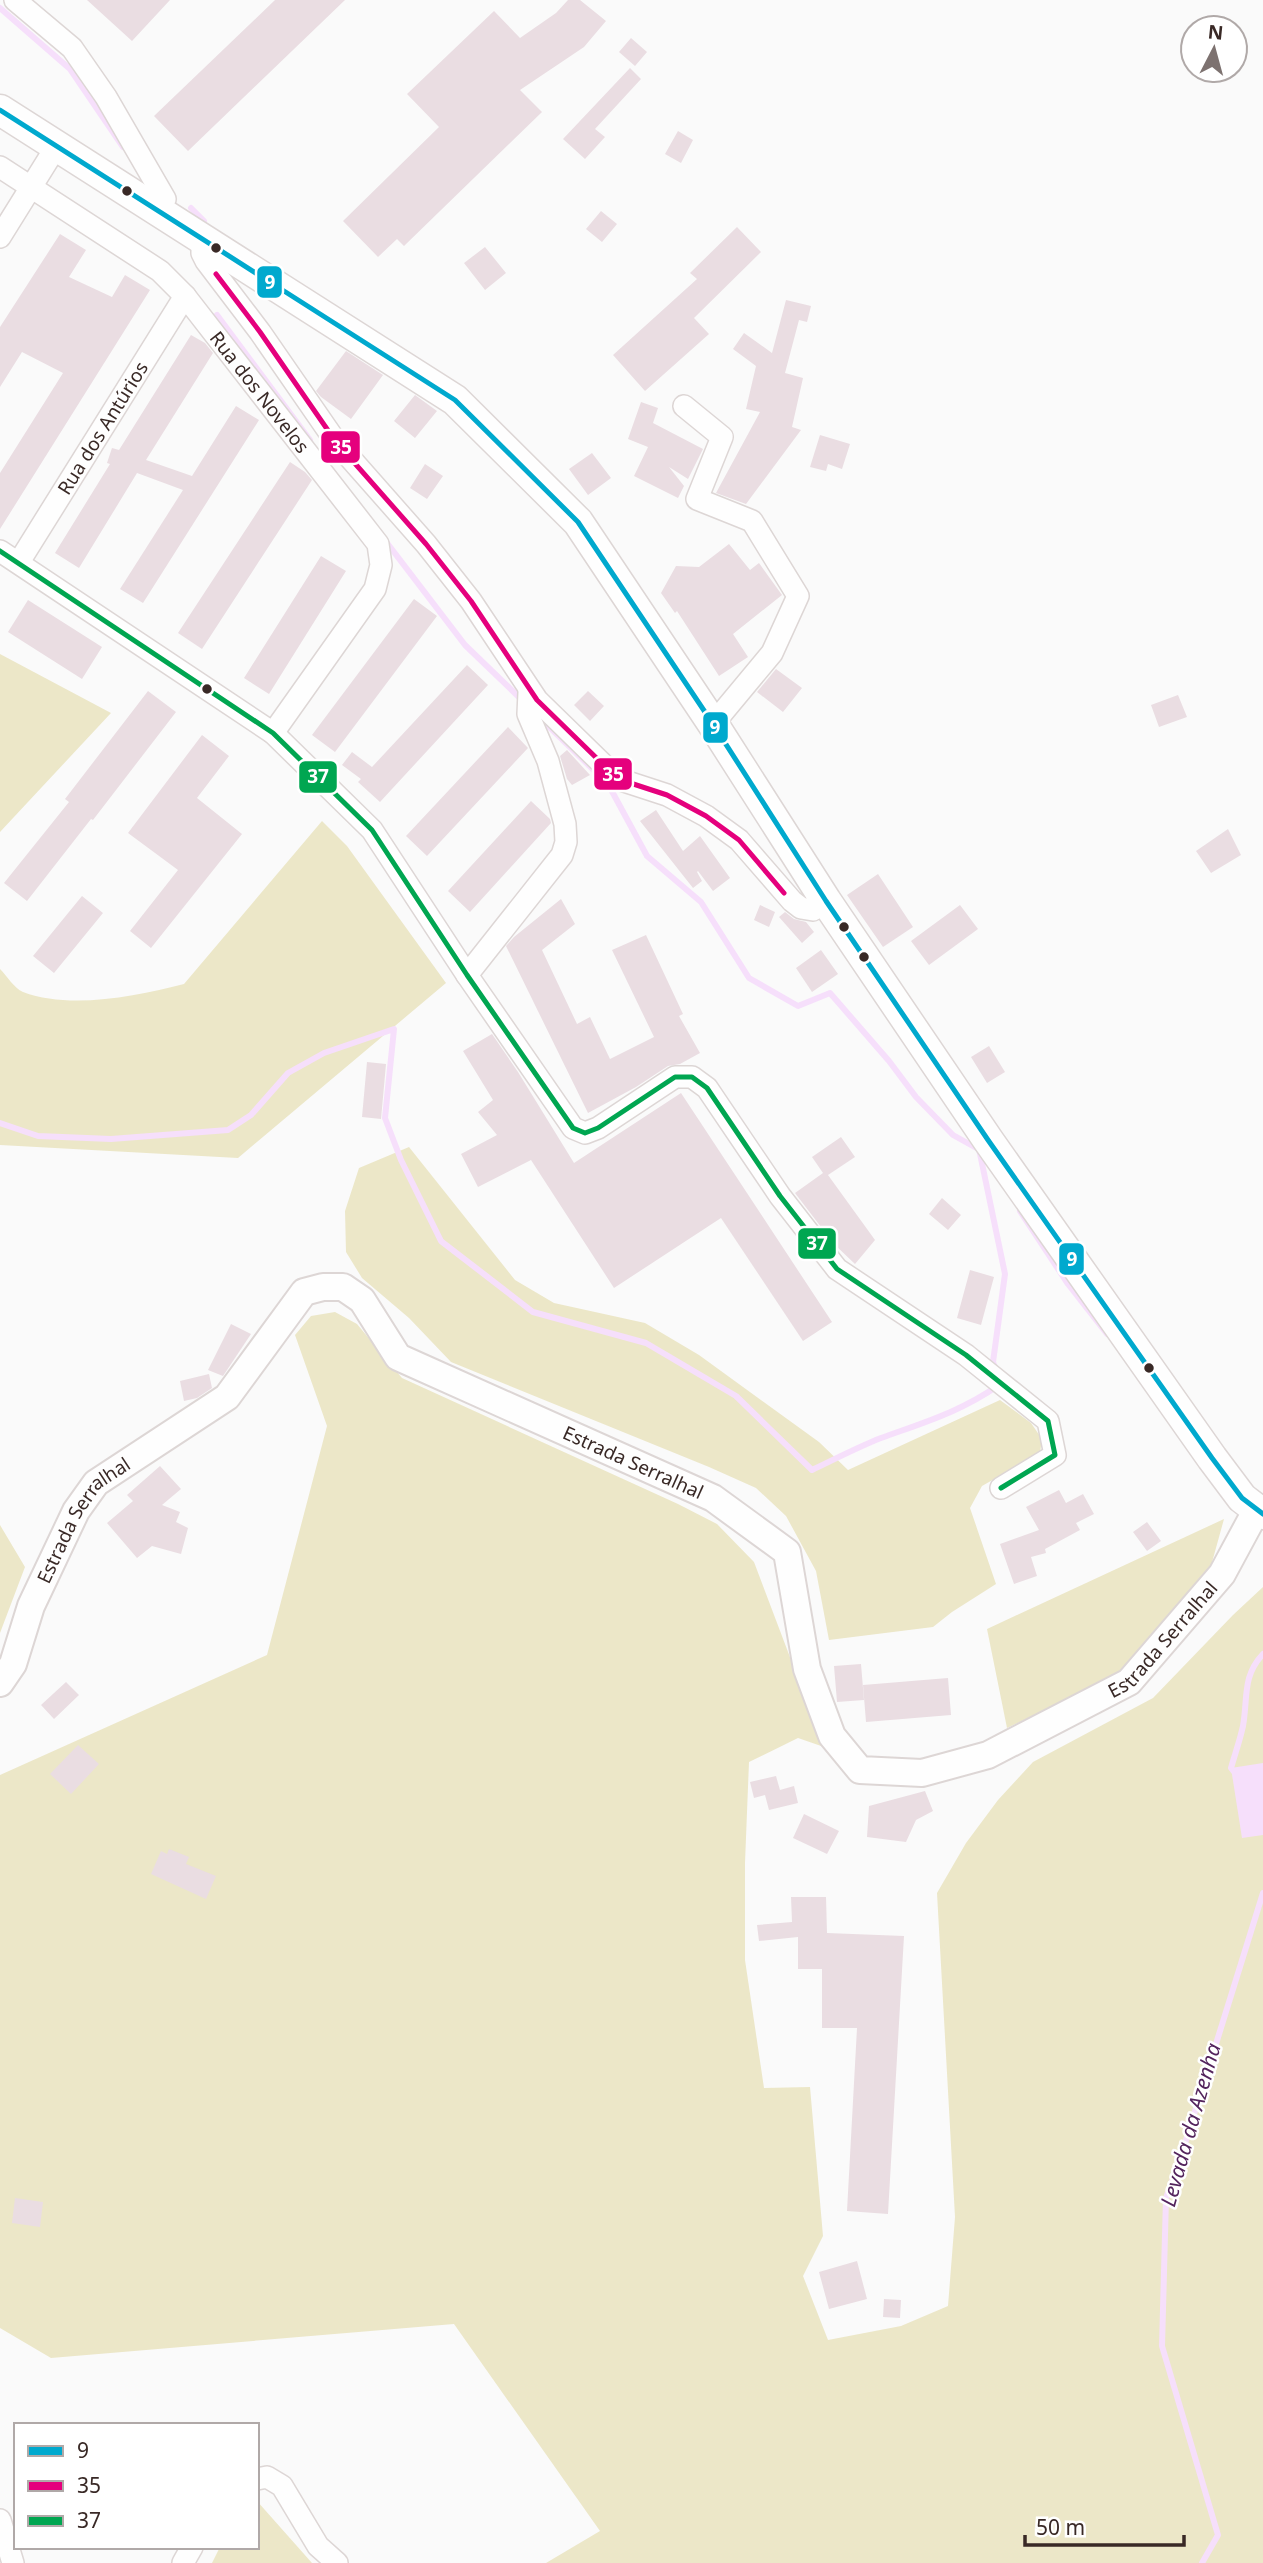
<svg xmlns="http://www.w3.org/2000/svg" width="1263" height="2563" font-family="'Noto Sans',sans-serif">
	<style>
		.green { fill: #ece7c8 }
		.water { fill: #f6dffb }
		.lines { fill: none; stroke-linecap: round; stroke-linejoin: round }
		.stream { stroke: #f6dffb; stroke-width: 6 }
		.building { fill: #eadde2 }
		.minor-casing { stroke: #ddd6d5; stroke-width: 24 }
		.tertiary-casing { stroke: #ddd6d5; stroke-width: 30 }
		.secondary-casing { stroke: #ddd6d5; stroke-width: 33 }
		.minor { stroke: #fefefe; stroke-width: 21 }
		.tertiary { stroke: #fefefe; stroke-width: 26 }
		.secondary { stroke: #fefefe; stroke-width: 30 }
		.bus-1-casing { stroke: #fff; stroke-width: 10 }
		.bus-2-casing { stroke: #fff; stroke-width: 10 }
		.bus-3-casing { stroke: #fff; stroke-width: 10 }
		.bus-1 { stroke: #00a9ce; stroke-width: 5 }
		.bus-2 { stroke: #e5007d; stroke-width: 5 }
		.bus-3 { stroke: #00a651; stroke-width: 5 }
		.bus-dot { fill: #392926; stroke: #fff; stroke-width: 2.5 }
		.labels { text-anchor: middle; stroke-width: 5; stroke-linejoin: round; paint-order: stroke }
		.street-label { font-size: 19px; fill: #392926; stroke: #fff }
		.water-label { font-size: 21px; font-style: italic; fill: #54245d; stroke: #fff }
		.line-badge { stroke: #fff; stroke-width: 2.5 }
		.badge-label { font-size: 19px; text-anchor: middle; font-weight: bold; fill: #fff }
	</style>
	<rect width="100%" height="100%" fill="#fafafa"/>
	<path class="green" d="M0 654 111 713 0 832Z
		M322 821 347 846 446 983 238 1158 0 1145V969C7 976 14 988 23 992 71 1010 136 996 184 984Z
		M409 1147 515 1280 554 1303 645 1323 699 1355 819 1442 848 1470 1000 1400 1031 1423 1042 1439 1040 1453 982 1486 970 1508 996 1584 952 1612 933 1627 829 1640 816 1571 786 1516 756 1488 709 1467 451 1362 409 1318 362 1278 346 1252 345 1211 359 1168Z
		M335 1312 357 1324 402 1378 678 1504 717 1524 754 1562 824 1747 798 1738 749 1762 745 1863V1960L764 2088 810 2087 823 2236 803 2276 828 2340 901 2326 948 2306 955 2217 937 1893 966 1843 998 1800 1033 1762 1153 1698 1233 1615 1263 1587V2563H546L600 2531 454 2324 51 2358 0 2328V1775L267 1655 327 1426 295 1335 311 1316Z
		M1224 1519 1211 1566 1123 1672 1007 1728 987 1629Z
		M0 1525 25 1567 0 1633Z
		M257 2501 312 2563H212L220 2547H257Z"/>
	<path class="water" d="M1263 1763V1835L1242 1838 1231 1768Z"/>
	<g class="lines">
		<path class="stream" d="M0 8 70 69 123 147
			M191 208 204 221
			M217 315 310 440
			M384 539 465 645 522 700
			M537 715 608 784 647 856 701 902 749 978 798 1006 830 993 889 1061 916 1097 953 1135 980 1150
			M0 1123 38 1136 111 1139 228 1130 251 1115 288 1073 324 1053 394 1029 385 1118 401 1160 441 1241 533 1312 646 1343 736 1396 812 1470C835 1459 858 1447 881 1438 925 1422 960 1412 999 1385
			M979 1149 1005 1274 993 1362 997 1372
			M1020 1211 1068 1284 1107 1334
			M1235 1773 1231 1768C1235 1754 1240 1740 1243 1726 1248 1698 1242 1676 1263 1654
			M1202 2563 1218 2535 1162 2346 1166 2198 1182 2153 1263 1893"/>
	</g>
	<path class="building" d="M87 0H170L132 41Z
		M275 0H345L188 151 154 116Z
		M568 0H580L606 21 584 47 520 90 542 112 404 246 397 239 378 257 343 221 439 127 407 94 494 11 520 38 556 13Z
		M631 38 647 52 635 66 619 52Z
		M630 68 641 79 595 129 605 137 585 159 563 139Z
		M678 131 693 140 681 163 665 154Z
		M601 211 617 224 602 242 586 229Z
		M737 227 761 252 694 318 709 334 645 391 613 355 697 279 690 273Z
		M60 234 86 250 69 277 112 297 125 275 150 290 0 529V473L63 373 22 352 0 387V327Z
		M485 247 506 273 485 290 464 263Z
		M786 300 811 306 807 322 799 320 785 373 803 378 792 427 801 430 746 504 716 493 760 412 746 409 756 366 733 349 744 333 772 353Z
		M191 335 205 343 213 353 146 460 192 476 236 406 259 420 143 603 120 589 183 490 137 473 79 568 55 553 110 464 107 463 112 448 119 450Z
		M346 351 383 375 351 419 321 397 316 391Z
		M415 395 437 411 415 438 394 421Z
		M641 402 658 408 653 423 703 449 688 479 669 467 684 486 678 498 634 476 648 447 628 439Z
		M820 435 850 444 842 469 828 464 826 471 810 467Z
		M592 453 611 478 588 495 569 469Z
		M290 462 305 472 312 480 202 649 178 633Z
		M425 464 443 476 427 499 410 488Z
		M729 544 750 570 759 563 782 595 733 634 748 657 719 676 677 611 675 613 661 593 676 566 699 567Z
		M321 556 346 571 269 694 244 678Z
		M414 599 437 616 335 752 312 735Z
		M28 600 102 647 82 679 8 632Z
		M467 665 488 685 380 802 358 782 361 779 342 765 352 752 372 767Z
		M776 669 802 688 783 712 757 692Z
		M148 691 176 712 93 820 91 819 27 901 4 883 69 802 65 799Z
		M588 691 604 706 590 721 574 705Z
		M1178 695 1187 717 1159 727 1151 705Z
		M508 727 528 748 427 856 406 836Z
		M202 735 229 756 197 798 242 834 151 948 130 931 178 870 128 833Z
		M567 750 590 775 572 785 567 779 560 756Z
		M531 801 550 819 551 823 470 912 448 891Z
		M656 810 683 851 700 836 730 878 713 891 698 871 697 872 702 881 693 888 640 821Z
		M1228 829 1241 855 1211 873 1196 851Z
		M878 874 913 927 883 947 847 895Z
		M82 896 103 913 54 973 33 956Z
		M561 899 575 924 542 950 577 1024 590 1017 610 1059 654 1037 612 950 646 935 683 1014 679 1016 700 1053 680 1064 668 1066 636 1087 588 1113 506 946 514 937Z
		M760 905 775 912 769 927 754 920Z
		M960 905 978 929 929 965 911 941Z
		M785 912 794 919 806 922 814 932 802 943 779 917Z
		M821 950 838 974 812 992 796 968Z
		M492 1034 518 1072 574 1163 681 1093 832 1322 803 1341 721 1218 614 1288 531 1160 478 1187 461 1154 497 1135 478 1112 493 1100 463 1051Z
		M989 1046 1005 1072 987 1083 971 1057Z
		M367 1062 386 1064 381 1119 362 1117Z
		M841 1137 855 1157 828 1175 875 1240 855 1264 834 1244 795 1193 823 1173 812 1157Z
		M942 1198 961 1215 948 1230 929 1214Z
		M970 1270 994 1277 981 1325 957 1318Z
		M231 1324 251 1334 223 1376 208 1370Z
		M209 1374 212 1388 197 1398 184 1401 180 1381Z
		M160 1466 181 1489 162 1505 180 1512 176 1522 188 1528 181 1554 152 1546 137 1558 107 1523 133 1501 127 1495Z
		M1059 1490 1066 1503 1083 1494 1094 1514 1076 1523 1080 1530 1045 1549 1046 1553 1031 1557 1037 1576 1014 1584 1000 1544 1039 1530 1026 1507Z
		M1147 1522 1161 1541 1147 1551 1133 1532Z
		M861 1664 864 1700 837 1702 834 1666Z
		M948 1678 951 1715 866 1722 863 1685Z
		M66 1682 79 1695 54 1719 41 1705Z
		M78 1745 99 1764 71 1794 50 1774Z
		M776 1776 780 1790 794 1786 798 1803 769 1810 765 1795 754 1798 750 1782Z
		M925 1791 933 1811 916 1820 906 1842 867 1837 869 1806Z
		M804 1814 839 1831 827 1854 793 1838Z
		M169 1849 189 1857 186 1864 216 1876 206 1899 151 1874 161 1851 167 1854Z
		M791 1897H826L827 1933 904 1936 888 2214 847 2211 857 2028H822V1969H798V1937L759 1941 757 1925 792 1922Z
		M15 2198 43 2202 40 2227 12 2223Z
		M857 2261 867 2299 829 2309 819 2272Z
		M884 2299 901 2300 900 2318 883 2317Z"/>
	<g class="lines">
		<defs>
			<g id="minor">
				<path d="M15 0 72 48 106 97 165 199 159 210"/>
				<path id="s1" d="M0 167 160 271 185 296 378 544 381 565 375 589 273 733"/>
				<path d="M0 237 56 147"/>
				<path d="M202 238V253L206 261 260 332 336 442 426 544 471 601 537 700 618 779 667 795 706 816 739 840 792 901 801 908 813 910 826 901"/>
				<path d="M684 406 722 437 697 499 752 521 798 596 772 653 713 724"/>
				<path d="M0 551 273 733 372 830 467 975 573 1128 585 1133 598 1128 675 1077H692L707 1088 780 1196 837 1269 966 1355 1048 1421 1055 1455 1001 1488"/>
				<path id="s2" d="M19 562 185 296"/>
				<path d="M467 975 562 855 566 842 565 824 548 761 528 714 529 692"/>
				<path d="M257 2479 267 2477 282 2486 318 2546 337 2563"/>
				<path d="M0 2520 13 2563"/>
				<path d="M183 2563 192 2547"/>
			</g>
			<g id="tertiary">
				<path id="s3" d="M0 1683 13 1664 31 1606 76 1511 96 1483 227 1397 304 1292 323 1287H343L362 1300 398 1357 713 1498 787 1552 807 1669 832 1736 860 1770 922 1773 988 1755 1129 1682 1222 1574 1256 1511"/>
			</g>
			<path id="secondary" d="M0 110 455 400 578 522 713 724 826 901 988 1140 1212 1458 1242 1498 1263 1514"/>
		</defs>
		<use href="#minor" class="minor-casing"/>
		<use href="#tertiary" class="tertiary-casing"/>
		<use href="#secondary" class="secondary-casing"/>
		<use href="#minor" class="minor"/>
		<use href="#tertiary" class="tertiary"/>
		<use href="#secondary" class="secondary"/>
		<defs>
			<path id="bus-1" d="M0 110 455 400 578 522 713 724 826 901 988 1140 1212 1458 1242 1498 1263 1514"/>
			<path id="bus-2" d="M216 274 260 332 336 442 426 544 471 601 537 700 618 779 667 795 706 816 739 840 784 893"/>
			<path id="bus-3" d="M0 551 273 733 372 830 467 975 573 1128 585 1133 598 1128 675 1077H692L707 1088 780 1196 837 1269 966 1355 1048 1421 1055 1455 1001 1488"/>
		</defs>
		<use href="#bus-1" class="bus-1-casing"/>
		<use href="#bus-2" class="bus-2-casing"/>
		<use href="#bus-3" class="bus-3-casing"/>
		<use href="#bus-1" class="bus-1"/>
		<use href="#bus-2" class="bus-2"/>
		<use href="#bus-3" class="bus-3"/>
	</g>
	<g class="bus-dot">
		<circle cx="127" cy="191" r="6"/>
		<circle cx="216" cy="248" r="6"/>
		<circle cx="207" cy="689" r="6"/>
		<circle cx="844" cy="927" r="6"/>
		<circle cx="864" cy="957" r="6"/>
		<circle cx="1149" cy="1368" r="6"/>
	</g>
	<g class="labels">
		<g class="street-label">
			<text dy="7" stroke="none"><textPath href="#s1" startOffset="348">Rua dos Novelos</textPath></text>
			<text dy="7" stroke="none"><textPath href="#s2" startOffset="158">Rua dos Antúrios</textPath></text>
			<text dy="7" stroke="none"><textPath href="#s3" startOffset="898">Estrada Serralhal</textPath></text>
			<text dy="7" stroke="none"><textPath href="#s3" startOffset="186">Estrada Serralhal</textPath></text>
			<text dy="7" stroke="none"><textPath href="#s3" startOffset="1654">Estrada Serralhal</textPath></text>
		</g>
		<g class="water-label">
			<text transform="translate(1191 2125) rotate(-74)" y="7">Levada da Azenha</text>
		</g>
	</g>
	<g class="line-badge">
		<rect x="256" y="265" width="27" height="34" rx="7" fill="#00a9ce"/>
		<rect x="320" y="430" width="41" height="34" rx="7" fill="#e5007d"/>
		<rect x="702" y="711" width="27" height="33" rx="7" fill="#00a9ce"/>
		<rect x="593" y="757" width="40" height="34" rx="7" fill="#e5007d"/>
		<rect x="298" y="760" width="40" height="34" rx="7" fill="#00a651"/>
		<rect x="797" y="1227" width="40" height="33" rx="7" fill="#00a651"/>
		<rect x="1058" y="1242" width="27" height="34" rx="7" fill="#00a9ce"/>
	</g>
	<g class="badge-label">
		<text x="270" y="289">9</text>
		<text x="341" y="454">35</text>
		<text x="715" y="734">9</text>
		<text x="613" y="781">35</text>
		<text x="318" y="783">37</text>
		<text x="817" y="1250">37</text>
		<text x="1072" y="1266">9</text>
	</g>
	<rect x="14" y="2423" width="245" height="126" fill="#ffffff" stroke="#b0a9a8" stroke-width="2"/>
	<rect x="28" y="2446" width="35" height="10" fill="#00a9ce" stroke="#b0a9a8" stroke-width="2"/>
	<text x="77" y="2458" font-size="21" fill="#392926">9</text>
	<rect x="28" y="2481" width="35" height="10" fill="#e5007d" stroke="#b0a9a8" stroke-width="2"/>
	<text x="77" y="2493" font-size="21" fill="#392926">35</text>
	<rect x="28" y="2516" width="35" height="10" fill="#00a651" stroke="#b0a9a8" stroke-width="2"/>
	<text x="77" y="2528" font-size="21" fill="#392926">37</text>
	<g transform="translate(1214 49) rotate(6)"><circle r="33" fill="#ffffff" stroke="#b0a9a8" stroke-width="2"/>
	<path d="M0-5L12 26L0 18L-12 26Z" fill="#7d7270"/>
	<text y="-10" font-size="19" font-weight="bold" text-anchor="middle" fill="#392926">N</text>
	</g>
	<path d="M1025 2535v10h159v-10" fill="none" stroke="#392926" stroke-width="3.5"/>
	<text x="1036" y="2535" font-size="21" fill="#392926" stroke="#ffffff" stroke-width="5" paint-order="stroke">50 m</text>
</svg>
